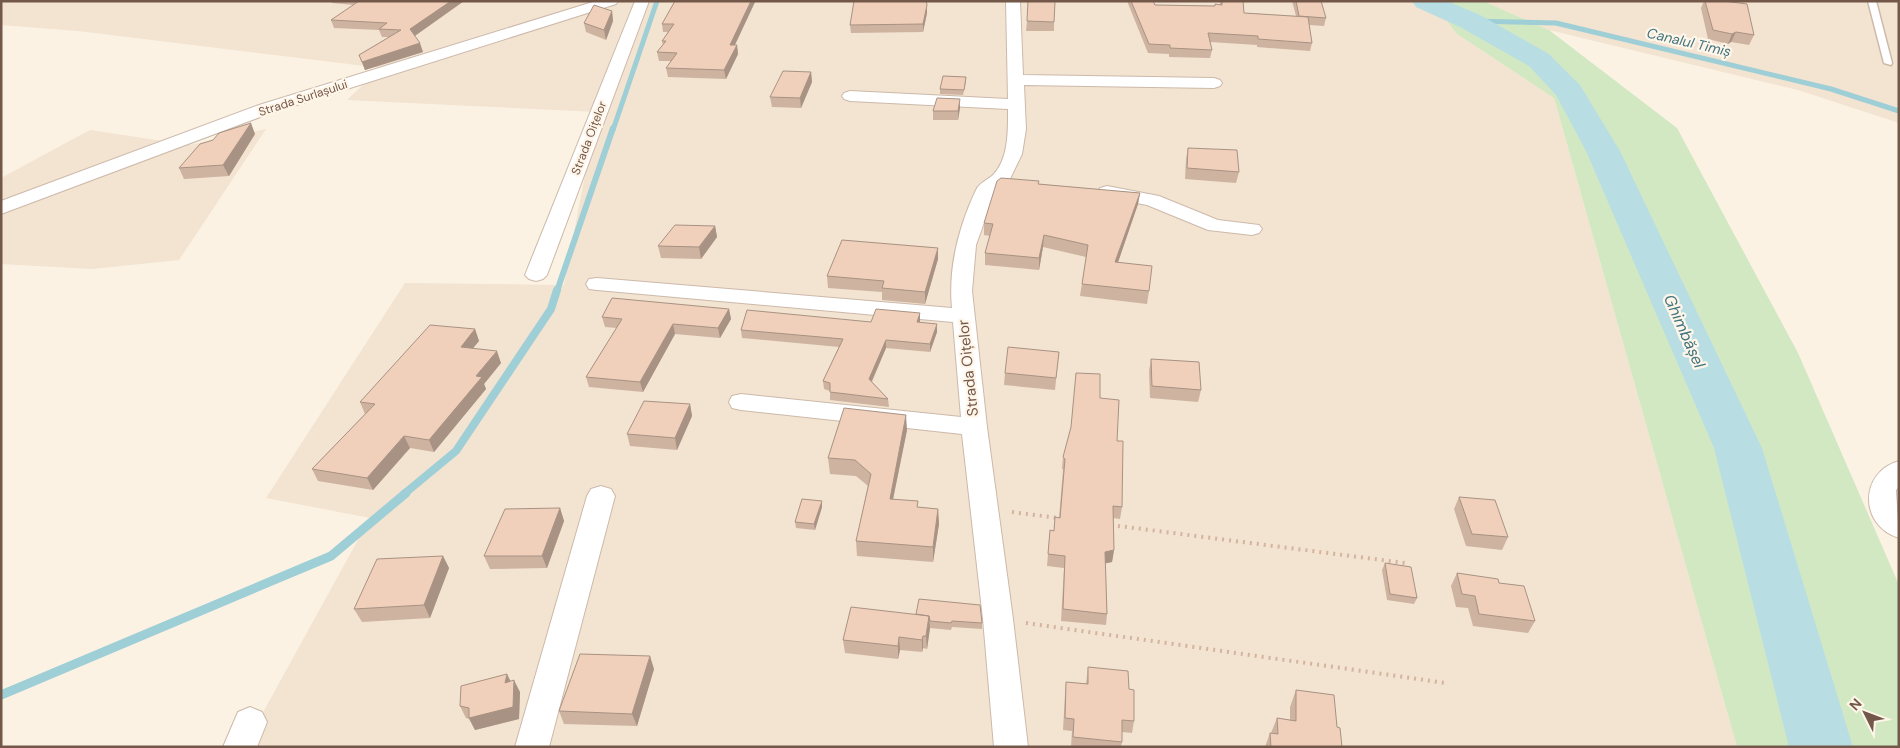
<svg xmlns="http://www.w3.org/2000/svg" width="1900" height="748" font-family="'DM Sans',sans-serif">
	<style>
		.residential { fill: #f3e3d1 }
		.green { fill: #d2e8c2 }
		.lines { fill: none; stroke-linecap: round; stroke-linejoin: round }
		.stream-far3 { stroke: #9eced6; stroke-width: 5 }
		.stream-far2 { stroke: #9eced6; stroke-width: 6 }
		.stream-far1 { stroke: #9eced6; stroke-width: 8 }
		.stream { stroke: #9eced6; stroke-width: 9 }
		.river { fill: #b8dee4; fill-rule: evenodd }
		.service-casing { stroke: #ccb9aa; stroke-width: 3 }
		.minor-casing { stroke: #ccb9aa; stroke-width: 2 }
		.path { stroke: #d5b39f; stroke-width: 4; stroke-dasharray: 2 5; stroke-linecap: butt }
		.service { fill: #fff; fill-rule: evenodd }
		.minor { fill: #fff; fill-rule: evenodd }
		.wall { fill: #ceb3a1 }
		.shaded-wall { fill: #a89283 }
		.building { fill: #f0d0bb; stroke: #a89283 }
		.labels { text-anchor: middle; stroke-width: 4.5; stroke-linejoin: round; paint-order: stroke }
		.far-street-label { font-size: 12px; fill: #73584a; stroke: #fff6e9 }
		.far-water-label { font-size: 14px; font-style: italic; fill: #41757f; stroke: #fff6e9 }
		.street-label { font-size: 15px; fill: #73584a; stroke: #fff6e9 }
		.water-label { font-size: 16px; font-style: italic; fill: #41757f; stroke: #fff6e9 }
	</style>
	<rect width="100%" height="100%" fill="#fbf2e3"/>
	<path class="residential" d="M1 1H1410L1444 17 1457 34 1554 98 1737 747H244L370 518 266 498 405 283 564 285 597 112 347 100 381 68 78 31 1 25Z
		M1483 1H1899V123L1798 90 1549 30Z
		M266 129 179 260 92 269 1 264V178L90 130 189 145Z"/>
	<path class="green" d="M1410 1H1483L1549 30 1677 128 1798 353 1899 585V747H1737L1554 98 1457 34 1444 17Z"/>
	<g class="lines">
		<path class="stream-far3" d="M1470 21 1556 23 1831 89 1899 111
			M613 130 657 1"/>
		<path class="stream-far2" d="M557 291 613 128"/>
		<path class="stream-far1" d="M404 494 456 451 551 309 557 290"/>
		<path class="stream" d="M1 695 331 556 406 493"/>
		<path class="river" d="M1412 1H1447L1480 15 1549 54 1580 85 1620 151 1762 448 1853 747H1789L1714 448 1586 151 1556 95 1529 66 1460 27 1416 7Z"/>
		<defs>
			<path id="service" d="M1868 1H1876L1892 63 1891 65 1884 63Z"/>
			<path id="minor" d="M596 1H618L616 4 271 113 1 214V201L259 105Z
				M635 1H649L547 275 543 279 536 281 529 279 525 275Z
				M1006 1H1020L1023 75 1214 78 1220 80 1222 83 1220 86 1214 88 1024 85 1026 129 1022 154 1009 181 995 192 976 245 972 291 987 427 1013 619 1028 747H994L983 619 962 434 741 410 732 408 729 402 732 396 741 394 961 417 953 322 597 290 589 289 586 284 589 279 597 278 952 308C948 268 959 226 976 190 980 182 988 180 993 175 1009 159 1008 129 1008 109L850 101 844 99 842 96 844 93 850 91 1008 99Z
				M1107 186 1159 196 1218 220 1259 225 1262 229 1259 233 1252 235 1208 230 1147 205 1100 196 1098 192 1100 188Z
				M1899 461V487L1896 490 1899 538C1859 526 1859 472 1899 461Z
				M601 486 611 489 615 496 549 747H515L587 496 591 489Z
				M250 707 262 712 267 722 257 747H223L238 712Z"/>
		</defs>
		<use href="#service" class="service-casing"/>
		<use href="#minor" class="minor-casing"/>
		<path class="path" d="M1012 512 1058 518
			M1111 525 1405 563
			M1026 623 1446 683"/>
		<use href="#service" class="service"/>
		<use href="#minor" class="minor"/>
	</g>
	<path class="wall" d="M331 1H464L415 36 423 52 365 70 359 55 389 37H382L379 30 334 28 331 20 354 5 332 3Z
		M675 1H788L755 2 735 45H737L738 54 726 79 668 77 666 68 671 61H659L657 52 663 45 662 41 668 32H663L662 24Z
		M1127 1H1153L1155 5 1215 6 1220 5V1H1243L1244 13 1296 16 1292 1H1321L1326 18 1324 26 1309 25 1312 43 1310 51 1257 47V45L1210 42 1212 50 1210 58 1169 57V54L1148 53Z
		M1704 1H1724L1754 35 1749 45 1731 42 1728 44 1708 39 1701 8Z
		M612 11 613 21 606 40 586 32 584 23Z
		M927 13 923 32 851 33 850 25Z
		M1027 21 1054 22V31H1026Z
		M811 72 812 82 801 108 772 107 770 97Z
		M966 77V82L963 95 940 94V89Z
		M960 108 958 120H933V111Z
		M255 134 229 176 184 179 179 168Z
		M1188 148 1239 172 1236 183 1185 179 1186 159Z
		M1039 184 1140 193 1138 204 1118 262 1149 291 1147 304 1080 296 1086 257 1043 247 1039 270 985 265V253L990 236 984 235V223Z
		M715 226 717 237 701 259 661 258 658 246Z
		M938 248V259L925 304 882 300V292L828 288 827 276Z
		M729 309 731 319 720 338 675 334 643 392 589 387 586 377 617 328 605 327 602 317Z
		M920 313 919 323 937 332 930 352 886 348 872 382 888 399 889 407 830 400V391L824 389 823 381 839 347 742 338 741 330 871 322Z
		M475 329 479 341 473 348 501 363 484 384 486 389 434 452 410 448 373 490 318 481 312 469 365 414 360 402Z
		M1059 352 1055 390 1004 385 1005 373Z
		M1151 359 1201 390 1198 402 1150 398 1149 371Z
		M1100 398 1117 441 1122 507 1120 519 1113 518 1114 550 1112 562 1105 563 1107 614 1106 625 1061 621 1064 568 1047 566 1050 530 1054 531 1059 518 1063 470 1062 468 1063 457Z
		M690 404 692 416 677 450 630 446 627 434Z
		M907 430 893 499 918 507 938 509 939 524 933 562 857 556 856 541 868 486 856 476 830 474 828 458Z
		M1459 497 1508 537 1502 550 1466 546 1454 509Z
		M822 507 815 530 796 528 795 522Z
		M560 508 564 521 547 568 490 569 484 556Z
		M443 556 449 568 430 618 362 622 354 609Z
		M1385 563 1417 598 1414 604 1387 600 1382 570Z
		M1457 573 1499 583 1535 621 1528 633 1473 626 1468 608 1456 607 1451 586Z
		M916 614 982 623V629L952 627 951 630 930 628 927 649 923 648 922 652 900 650 898 659 845 653 843 640Z
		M1088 667 1134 721 1132 733 1122 732V742L1121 747H1071L1072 731 1063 730 1065 694 1066 682 1086 684Z
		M654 669 637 726 564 724 559 711Z
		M511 681 520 692 519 719 475 730 469 719 466 718 460 706Z
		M1296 690 1337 727 1342 747H1265L1270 733H1271L1277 718 1290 720V707Z"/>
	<path class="shaded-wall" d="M451 1H464L413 37 410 29Z
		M751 1 755 2 731 53 730 45Z
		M927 5V13L923 32V24Z
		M612 11 613 21 606 40 604 30Z
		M1736 32 1731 42 1728 44 1732 34Z
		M420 43 423 52 365 70 362 62Z
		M737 45 738 54 726 79 724 70Z
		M811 72 812 82 801 108 800 98Z
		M960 99V108L958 120V111Z
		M251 123 255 134 229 176 223 165Z
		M1140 193 1138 204 1114 274 1115 262Z
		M715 226 717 237 701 259 699 247Z
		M1044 235 1043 247 1039 270V258Z
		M938 248V259L925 304V292Z
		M729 309 731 319 720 338 718 328Z
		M920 313V321L917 331V322Z
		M673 324 675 334 643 392 640 382Z
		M937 324V332L930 352V344Z
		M475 329 479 341 465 358 461 347Z
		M886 340V348L869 387V379Z
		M497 351 501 363 484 384 486 389 434 452 429 440 476 376Z
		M690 404 692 416 677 450 675 438Z
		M906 415 907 430 890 514V499Z
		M404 436 410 448 373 490 367 478Z
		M822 501V507L815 530 814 524Z
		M560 508 564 521 547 568 542 556Z
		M938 509 939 524 933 562V547Z
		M1114 550 1112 562 1103 564 1105 552Z
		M443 556 449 568 430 618 424 605Z
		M929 616 930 628 927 649 926 636Z
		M923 636V648L922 652V640Z
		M899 637 900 650 898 659V646Z
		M650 656 654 669 637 726 632 714Z
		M507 674 513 686 505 683Z
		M514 680 520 692 519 719 475 730 469 718Z"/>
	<path class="building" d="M359 1H451L410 29 420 43 362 62 359 55 401 30 379 29 387 23 331 20Z
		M675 1H751L730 45H737L724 70 666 68 677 53 657 52 666 41H662L674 24H662Z
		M854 1H926L927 5 923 24 850 25Z
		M1028 1H1055L1054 22 1027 21Z
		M1131 1H1153L1155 5 1215 6V4L1222 5V1H1243L1244 13 1308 17 1312 43 1258 39V36L1208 33 1212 50 1170 48V45L1149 44Z
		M1296 1H1321L1326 18 1299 16Z
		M1705 1H1724L1747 4 1754 35 1736 32 1732 34 1713 30Z
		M594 5 612 11 604 30 584 23Z
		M783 71 811 72 800 98 770 97Z
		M943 76 966 77 964 90 940 89Z
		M937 98 960 99 958 111H933Z
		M251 123 223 165 179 168 200 144 213 140 219 133Z
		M1188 148 1237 150 1239 172 1187 168Z
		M1001 178 1039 181 1038 184 1140 193 1115 262 1152 266 1149 291 1082 284 1088 245 1044 235 1039 258 985 253 993 224 984 223 997 181Z
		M675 225 715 226 699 247 658 246Z
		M842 240 938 248 925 292 882 288 884 281 827 276Z
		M612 298 729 309 718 328 673 324 640 382 586 377 622 319 602 317Z
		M876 309 920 313 917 322 937 324 930 344 886 340 869 379 888 399 830 392V383L823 381 843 339 741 330 747 310 871 322Z
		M430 325 475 329 461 347 497 351 476 376 482 377 429 440 404 436 367 478 312 469 375 404 360 402Z
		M1008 347 1059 352 1056 378 1005 373Z
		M1151 359 1199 362 1201 390 1152 386Z
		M1076 373 1100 374V398L1119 400 1117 441H1123L1122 507 1113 506 1114 550 1105 552 1107 614 1063 609 1065 556 1048 554 1050 530 1054 531 1055 517 1060 518 1065 459 1063 457 1071 427Z
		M644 401 690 404 675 438 627 434Z
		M844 408 906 415 890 499 918 501 917 507 938 509 933 547 856 541 871 474 855 460 828 458Z
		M1459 497 1495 500 1508 537 1472 534Z
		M802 499 822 501 814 524 795 522Z
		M560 508 542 556H484L505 509Z
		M443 556 424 605 354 609 377 559Z
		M1385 563 1411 567 1417 598 1390 594Z
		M1457 573 1498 579 1499 583 1524 586 1535 621 1479 614 1475 596 1462 594Z
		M919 599 980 605 982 623 952 621 951 623 930 621 929 616 916 614Z
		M851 607 929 616 926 636H923L922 640 899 637 898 646 843 640Z
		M580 654 650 656 632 714 559 711Z
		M1088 667 1128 671 1129 689 1134 690V721L1122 720V742L1073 737 1074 719 1065 718 1066 682 1088 684Z
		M507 674 505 683 514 680 513 707 469 718V708L460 706 461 686Z
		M1296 690 1334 695 1337 727 1340 728 1342 747H1271L1270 733 1278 734 1277 718 1296 721Z"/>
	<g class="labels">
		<g class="far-street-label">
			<text transform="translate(303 98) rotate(-18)" y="4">Strada Surlașului</text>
			<text transform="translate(589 138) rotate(-69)" y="4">Strada Oițelor</text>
		</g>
		<g class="far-water-label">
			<text transform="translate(1689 42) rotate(13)" y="5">Canalul Timiș</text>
		</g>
		<g class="street-label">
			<text transform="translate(968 368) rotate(-96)" y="5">Strada Oițelor</text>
		</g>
		<g class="water-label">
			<text transform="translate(1685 331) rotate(66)" y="6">Ghimbășel</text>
		</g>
	</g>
	<rect width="1900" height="748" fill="none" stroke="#73584a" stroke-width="5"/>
	<g transform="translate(1865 713) rotate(312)" stroke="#fff6e9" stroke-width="4" paint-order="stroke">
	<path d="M0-4L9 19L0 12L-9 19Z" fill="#73584a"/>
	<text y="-8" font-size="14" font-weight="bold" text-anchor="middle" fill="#73584a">N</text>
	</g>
</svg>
